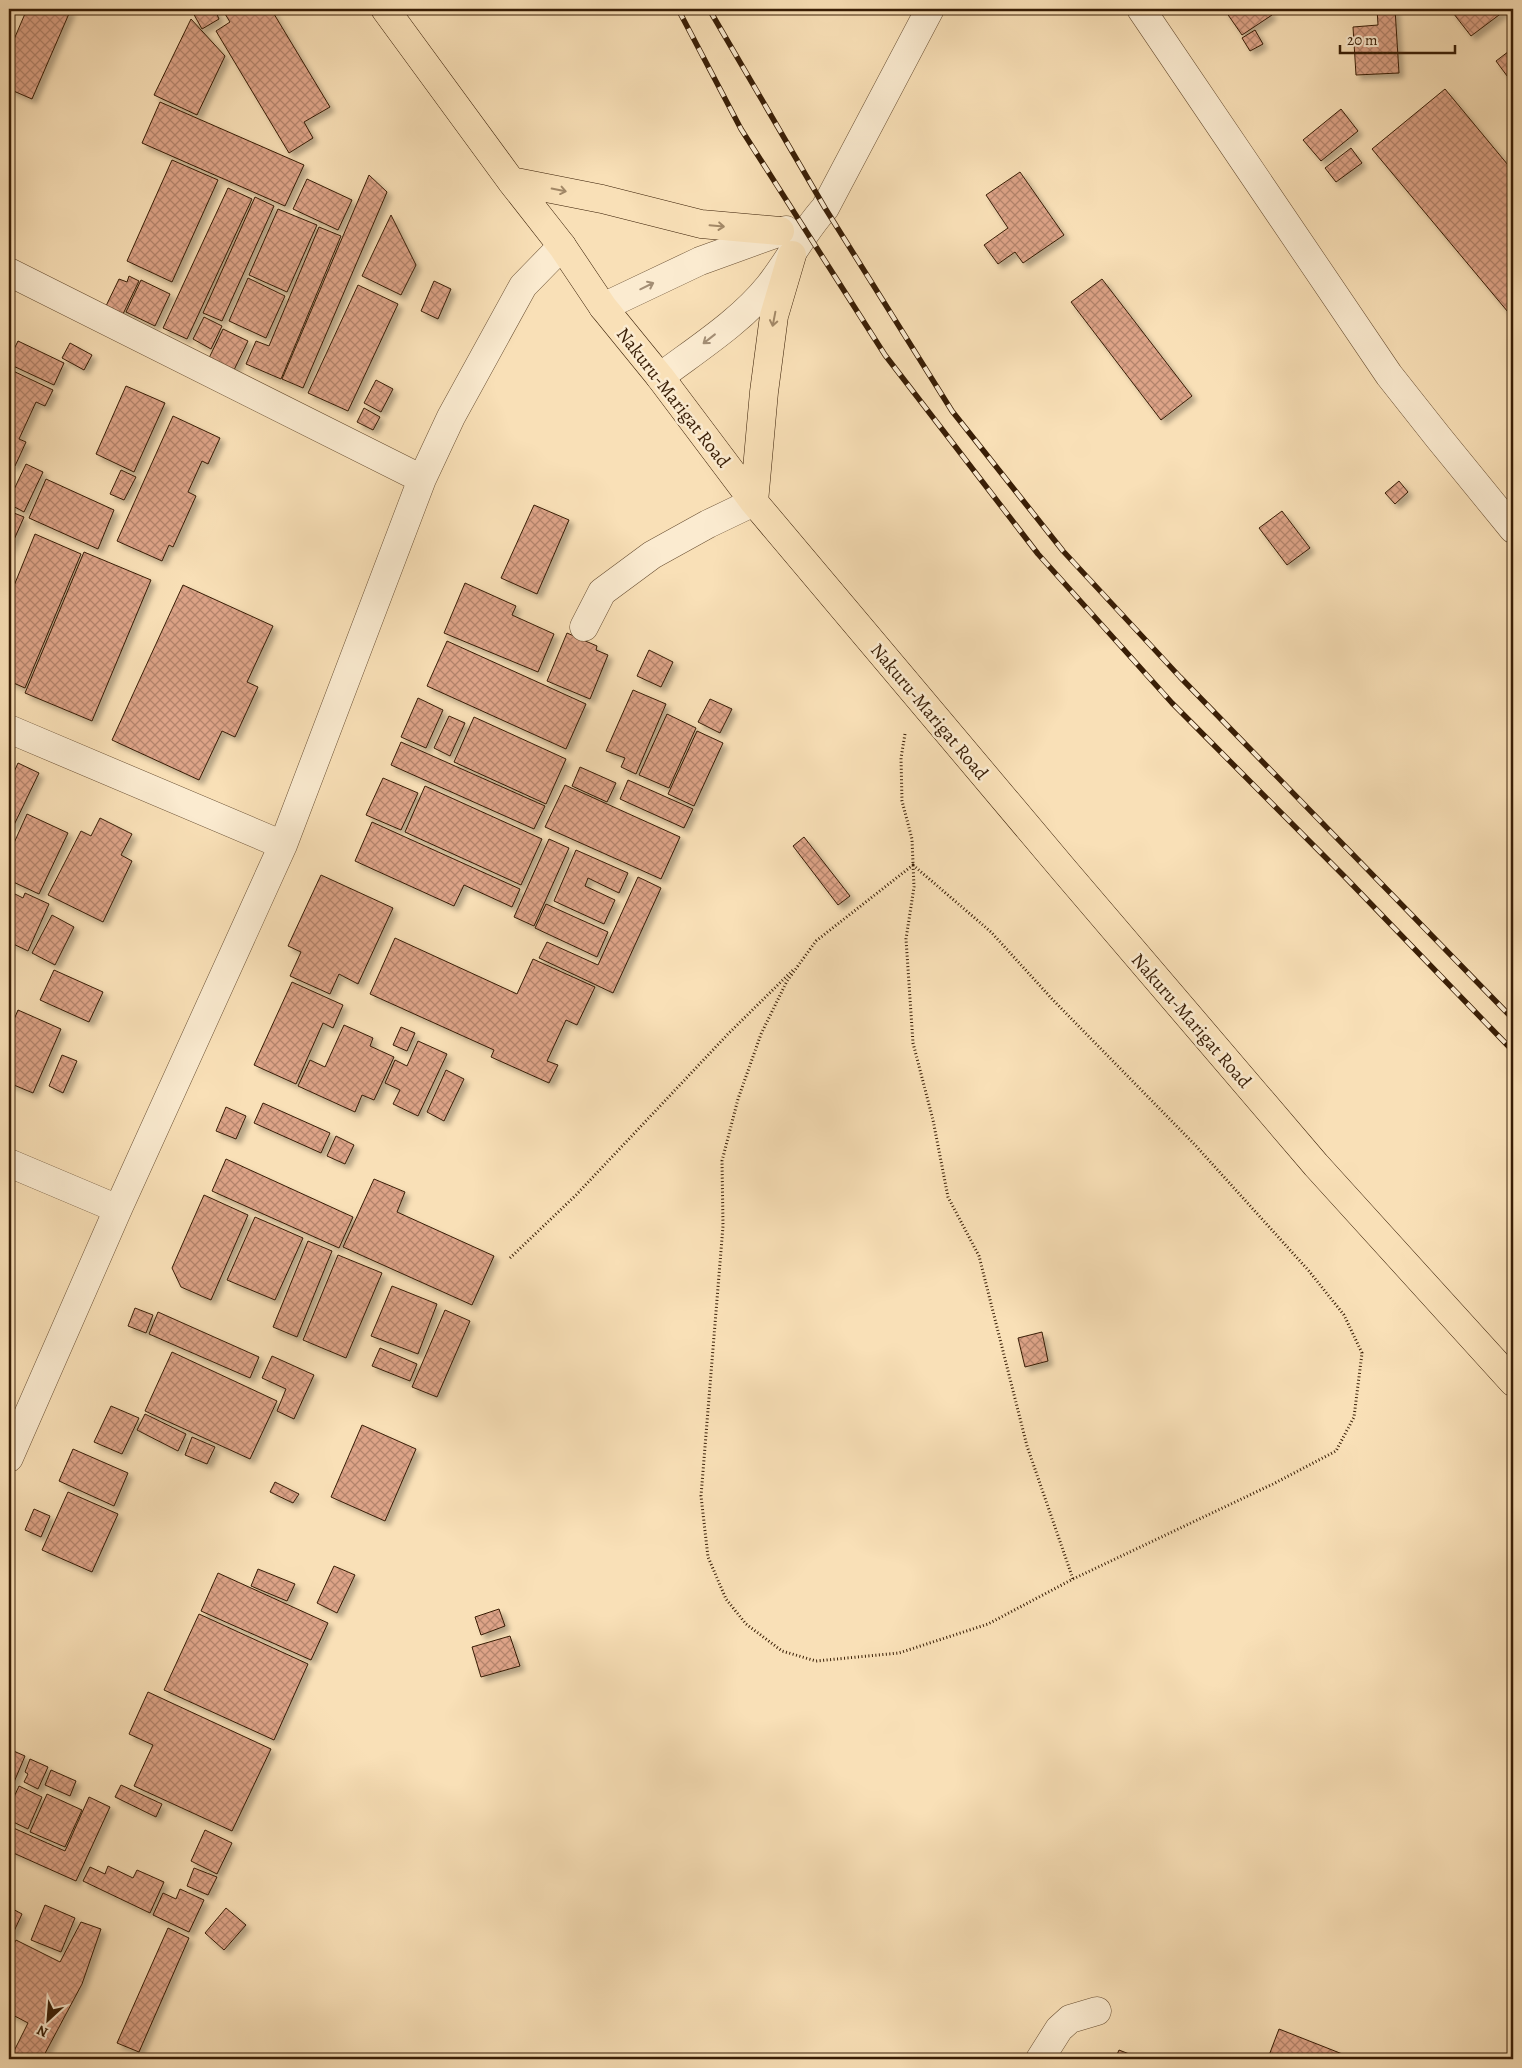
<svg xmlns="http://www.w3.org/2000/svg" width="1522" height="2068" font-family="Alegreya,serif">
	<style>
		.building { fill: url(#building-cross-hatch); stroke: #381d05; filter: url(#shadow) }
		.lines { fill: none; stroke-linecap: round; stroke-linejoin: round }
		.minor-casing { stroke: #684e32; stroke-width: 29 }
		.primary-casing { stroke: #381d05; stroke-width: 29 }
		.path { stroke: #381d05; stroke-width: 3; stroke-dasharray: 1 2.5; stroke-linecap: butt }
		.minor { stroke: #fbebd0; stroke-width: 28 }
		.primary { stroke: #f9e0b7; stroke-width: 28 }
		.rail-casing { stroke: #381d05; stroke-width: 5.5 }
		.rail { stroke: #fbebd0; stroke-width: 4; stroke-dasharray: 11; stroke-linecap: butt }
		.oneway { stroke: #a28867 }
		.oneway2 { stroke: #a38e75 }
		.labels { text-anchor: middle; stroke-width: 5; stroke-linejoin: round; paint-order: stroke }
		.street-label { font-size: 19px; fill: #381d05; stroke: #fbebd0 }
	</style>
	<defs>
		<pattern id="building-cross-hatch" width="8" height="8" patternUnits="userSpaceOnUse" patternTransform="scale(1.25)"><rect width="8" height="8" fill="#dda387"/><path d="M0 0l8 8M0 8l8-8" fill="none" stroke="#b4846c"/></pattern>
		<filter id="shadow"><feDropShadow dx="4.5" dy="4.5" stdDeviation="2.5" flood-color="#0004"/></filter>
	</defs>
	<rect width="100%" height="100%" fill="#f9e0b7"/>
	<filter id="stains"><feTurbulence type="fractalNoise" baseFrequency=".004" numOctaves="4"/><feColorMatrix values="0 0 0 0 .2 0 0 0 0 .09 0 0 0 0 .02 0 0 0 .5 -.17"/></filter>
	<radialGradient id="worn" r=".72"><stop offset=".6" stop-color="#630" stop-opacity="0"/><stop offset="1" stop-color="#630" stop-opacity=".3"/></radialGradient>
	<path class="building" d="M27 9H71L32 99 9 89V51Z
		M195 9H217L215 10 219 19 202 29 192 11Z
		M222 9H271L330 107 304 122 313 138 289 153 216 31 230 22Z
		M1224 9H1268L1272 15 1242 35Z
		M1377 9H1395L1399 73 1356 75 1353 27 1378 25Z
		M1450 9H1507L1471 36Z
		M191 19 225 56 197 115 154 95Z
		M1255 30 1263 44 1250 51 1242 38Z
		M1513 48V84L1496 61Z
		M1445 89 1513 171V318L1372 149Z
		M160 102 304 165 285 206 142 143Z
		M1341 109 1358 131 1321 161 1303 140Z
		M1351 148 1362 163 1336 182 1325 168Z
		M172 160 218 180 172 282 127 261Z
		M1020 172 1064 235 1023 263 1015 252 998 264 984 245 1008 228 986 195Z
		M369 175 387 192 303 388 282 379Z
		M307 179 352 200 338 230 293 209Z
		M228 188 252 199 187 339 163 328Z
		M255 197 274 206 222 321 203 313Z
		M278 209 317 225 287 292 249 275Z
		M391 215 416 265 401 295 362 276Z
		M319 227 341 236 281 379 246 364 256 341 269 346Z
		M129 276 139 281 123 314 106 306 119 279 127 282Z
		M248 278 285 296 266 338 229 321Z
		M1102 279 1192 396 1161 420 1071 302Z
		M141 280 170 294 155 326 126 312Z
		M434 281 451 289 438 319 421 311Z
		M358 285 398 304 348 411 308 393Z
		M204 317 222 326 211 349 193 339Z
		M223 329 248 341 234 370 209 358Z
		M18 341 64 363 54 385 9 364V359Z
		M70 343 92 355 84 370 62 358Z
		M9 369 53 390 45 406 36 402 19 439 26 442 15 466 9 463Z
		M376 380 393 389 381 412 364 403Z
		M126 386 165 403 134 472 96 454Z
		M364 408 380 417 373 430 357 422Z
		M173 416 220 438 208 464 202 461 188 492 196 496 173 547 169 545 162 561 117 541Z
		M26 464 43 472 24 512 9 504V500Z
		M121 470 136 477 124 500 110 494Z
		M46 479 114 510 98 549 29 518Z
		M1399 481 1408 492 1395 504 1385 493Z
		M534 505 569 520 537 594 501 578Z
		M9 511 24 517 9 551Z
		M1282 511 1310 548 1287 565 1259 528Z
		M35 534 81 554 25 688 9 681V598Z
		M84 552 151 580 92 721 25 693Z
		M465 583 516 606 512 615 554 634 538 672 444 633Z
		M183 585 273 626 247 682 258 687 235 737 222 731 199 780 112 740Z
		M567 633 597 646 596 650 608 655 590 699 547 681Z
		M447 641 586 704 566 749 427 686Z
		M649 650 673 662 661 687 637 676Z
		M633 690 666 704 636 774 621 767 625 758 606 751Z
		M418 698 443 710 426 748 401 737Z
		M710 699 732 709 720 733 698 722Z
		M667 714 696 728 669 788 639 775Z
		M449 716 465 723 450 756 434 748Z
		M474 717 566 759 546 804 454 762Z
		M697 731 723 743 694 806 668 794Z
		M401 742 545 806 534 829 391 765Z
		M18 763 39 773 13 827 9 825V783Z
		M580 767 616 783 607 802 572 786Z
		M383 778 418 793 401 830 366 815Z
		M628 780 693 809 684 828 620 799Z
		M565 785 680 837 661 879 545 827Z
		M425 786 542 839 521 885 405 832Z
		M27 814 68 833 39 894 9 880V854Z
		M100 818 132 834 121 855 132 861 103 922 48 895 81 831 91 836Z
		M372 822 520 889 512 907 464 885 454 906 355 861Z
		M804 837 850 896 838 905 793 846Z
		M549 839 569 848 534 926 514 917Z
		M576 850 628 873 619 893 588 878 585 886 615 900 604 924 554 901Z
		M321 875 393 908 358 984 339 974 330 994 290 976 301 952 288 946Z
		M638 877 661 888 613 993 539 958 547 942 598 965Z
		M9 891 23 898 25 893 49 904 28 951 9 942Z
		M546 904 608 932 597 957 535 928Z
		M52 915 74 927 55 965 32 953Z
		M395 938 517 994 533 959 595 987 577 1025 566 1020 547 1061 558 1065 549 1083 491 1057 494 1050 370 994Z
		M54 970 103 992 89 1022 40 1000Z
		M292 982 343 1005 333 1028 323 1023 296 1084 254 1065Z
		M18 1010 61 1029 33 1093 9 1083V1031Z
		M344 1025 373 1038 370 1046 394 1057 374 1100 362 1095 355 1112 298 1086 310 1060 325 1067Z
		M401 1027 415 1033 407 1051 393 1045Z
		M418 1041 447 1054 418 1116 393 1104 400 1090 385 1083 395 1060 407 1066Z
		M62 1055 77 1061 63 1093 49 1086Z
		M446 1070 464 1079 444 1121 427 1112Z
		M263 1103 330 1133 321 1153 254 1123Z
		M226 1107 246 1116 236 1139 216 1131Z
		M336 1136 354 1145 345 1164 327 1156Z
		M226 1159 353 1217 339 1248 212 1191Z
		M374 1179 405 1192 397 1212 494 1256 472 1305 343 1247Z
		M204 1195 248 1215 211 1300 181 1287 172 1268Z
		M255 1217 303 1238 275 1300 227 1280Z
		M308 1241 332 1251 297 1337 273 1327Z
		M338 1255 382 1273 346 1358 303 1340Z
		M392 1286 437 1304 418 1354 371 1336Z
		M135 1308 153 1315 146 1333 128 1326Z
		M445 1310 470 1321 437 1397 412 1387Z
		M158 1312 259 1357 250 1378 149 1334Z
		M1042 1332 1048 1361 1025 1367 1018 1338Z
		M380 1348 417 1364 410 1381 372 1366Z
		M172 1352 277 1401 250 1459 145 1411Z
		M272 1356 314 1375 294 1419 277 1411 286 1389 262 1378Z
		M111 1406 139 1418 122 1454 94 1442Z
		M145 1414 186 1434 178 1451 137 1430Z
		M362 1425 416 1449 385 1521 331 1497Z
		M192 1437 215 1447 207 1464 185 1455Z
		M73 1449 128 1473 114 1506 59 1481Z
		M275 1482 299 1494 293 1503 270 1492Z
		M68 1492 118 1514 92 1572 42 1550Z
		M34 1509 50 1516 41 1537 25 1530Z
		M334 1566 355 1575 337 1613 317 1603Z
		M258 1569 295 1584 287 1601 251 1586Z
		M218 1573 328 1623 311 1660 201 1611Z
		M499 1609 505 1626 481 1635 475 1617Z
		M199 1614 308 1664 274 1740 164 1690Z
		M510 1636 520 1666 481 1677 472 1647Z
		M148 1692 271 1749 232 1831 134 1786 153 1745 129 1734Z
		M9 1749 25 1756 9 1794Z
		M30 1759 48 1767 38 1789 24 1782 28 1774 25 1772Z
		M51 1770 76 1781 70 1796 45 1785Z
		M121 1785 162 1804 156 1817 115 1797Z
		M19 1786 42 1797 28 1829 9 1820V1808Z
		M47 1794 82 1810 65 1847 30 1832Z
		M89 1797 110 1807 76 1881 9 1851V1826L65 1851Z
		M205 1830 232 1843 217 1874 191 1861Z
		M108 1866 133 1878 137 1870 164 1882 150 1913 83 1881 90 1867 105 1874Z
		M194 1868 217 1877 208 1895 187 1886Z
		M180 1889 204 1900 189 1932 153 1915 163 1893 176 1899Z
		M45 1905 75 1918 61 1952 31 1940Z
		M9 1907 22 1914 9 1942Z
		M226 1908 246 1925 224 1950 205 1933Z
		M81 1922 101 1929 82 1984 42 2059H10L28 2023 9 2013V1954L16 1940 60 1962Z
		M168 1928 189 1938 139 2052 117 2043Z
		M1279 2029 1355 2059H1271L1268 2058Z
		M1119 2050 1142 2059H1115Z"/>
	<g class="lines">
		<defs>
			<path id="minor" d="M1141 9 1389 375 1438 437 1513 529
				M9 272 422 479
				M603 307 700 261 786 230
				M660 377C697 349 740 322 769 286 789 261 803 232 825 208L930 9
				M584 627 602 592 652 555 708 524 754 502
				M9 729 283 845
				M9 1163 118 1209
				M9 1458 118 1209 283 845 422 479 451 417 523 286 562 246
				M1040 2059 1059 2029 1070 2019 1097 2011"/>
			<path id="primary" d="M385 9 511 181 562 246 603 307 660 377 754 502 1064 870 1316 1165 1513 1382
				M511 181 602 199 701 224 780 231
				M754 502 764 392 774 316 792 255"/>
		</defs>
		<use href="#minor" class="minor-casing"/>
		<use href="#primary" class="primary-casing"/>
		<path class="path" d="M905 734 901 758 902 801 912 839 914 887 906 939 913 1043 933 1120 948 1197 979 1256 1027 1446 1073 1579
			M913 865 991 932 1053 1000 1196 1146 1309 1271 1344 1315 1362 1353 1354 1417 1336 1451 1273 1484 1073 1579 988 1624 899 1653 816 1661 782 1651 746 1624 726 1599 708 1557 701 1496 723 1226 722 1161 738 1099 761 1034 787 981 816 941Z
			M510 1258 576 1195 728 1034 794 969"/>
		<use href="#minor" class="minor"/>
		<use href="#primary" class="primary"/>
		<defs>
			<path id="rail" d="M678 9 741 129 885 355 1038 554 1172 703 1344 876 1513 1051
				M709 9 825 208 952 411 1063 551 1180 677 1513 1019"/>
		</defs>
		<use href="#rail" class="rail-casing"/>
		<use href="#rail" class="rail"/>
	</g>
	<defs><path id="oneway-shaft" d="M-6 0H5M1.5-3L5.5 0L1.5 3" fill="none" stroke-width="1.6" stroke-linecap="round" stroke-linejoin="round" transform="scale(1.25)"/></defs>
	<g class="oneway">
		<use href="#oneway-shaft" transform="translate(559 190) rotate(11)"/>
		<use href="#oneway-shaft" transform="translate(717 226) rotate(5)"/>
		<use href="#oneway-shaft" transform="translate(774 319) rotate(101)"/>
	</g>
	<g class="oneway2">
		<use href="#oneway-shaft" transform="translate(647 286) rotate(-26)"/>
		<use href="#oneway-shaft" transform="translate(709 339) rotate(142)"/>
	</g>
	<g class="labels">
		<g class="street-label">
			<text transform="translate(674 397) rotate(52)" y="7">Nakuru-Marigat Road</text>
			<text transform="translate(930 711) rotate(50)" y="7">Nakuru-Marigat Road</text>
			<text transform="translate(1192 1020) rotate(49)" y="7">Nakuru-Marigat Road</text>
		</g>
	</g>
	<rect width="1522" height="2068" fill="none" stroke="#f9e0b7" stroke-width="30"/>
	<rect x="10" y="10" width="1502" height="2048" fill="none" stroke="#381d05" stroke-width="2.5"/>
	<rect x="15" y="15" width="1492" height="2038" fill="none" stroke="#381d05"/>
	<g transform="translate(48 2020) rotate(206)" stroke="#fbebd0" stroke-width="4" paint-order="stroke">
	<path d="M0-4L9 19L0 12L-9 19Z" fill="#381d05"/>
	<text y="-8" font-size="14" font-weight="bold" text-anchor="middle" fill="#381d05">N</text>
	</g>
	<path d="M1340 45v8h115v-8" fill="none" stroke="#381d05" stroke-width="2.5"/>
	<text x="1347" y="45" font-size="15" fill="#381d05" stroke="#fbebd0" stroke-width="4" paint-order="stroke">20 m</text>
	<rect width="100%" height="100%" filter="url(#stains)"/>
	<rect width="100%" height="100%" fill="url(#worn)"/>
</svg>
